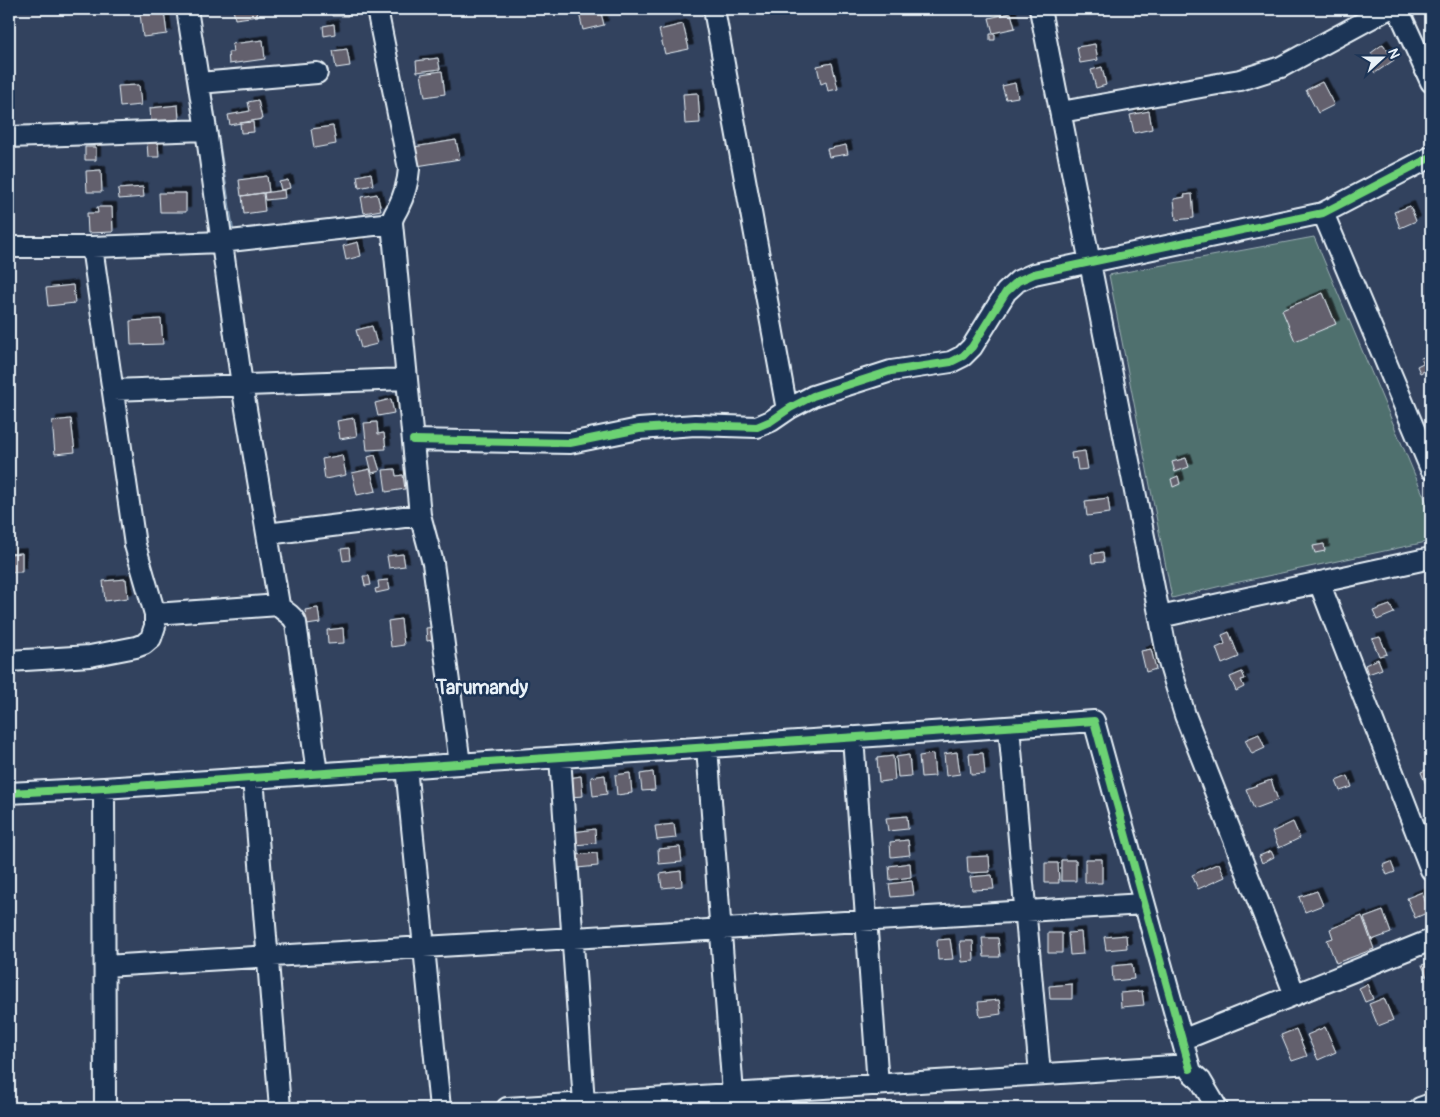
<svg xmlns="http://www.w3.org/2000/svg" width="1440" height="1117" font-family="Pangolin,sans-serif">
	<style>
		.green { fill: #4f6f6e; stroke: #9cb0b3 }
		.water { fill: #486c90; stroke: #88a1ba }
		.building { fill: #63616d; stroke: #e8f1f8; filter: url(#shadow) }
		.lines { fill: none; stroke-linecap: round; stroke-linejoin: round }
		.minor-casing { stroke: #e8f1f8; stroke-width: 24 }
		.minor { stroke: #1d3557; stroke-width: 20 }
		.cycleway-casing { stroke: #1d3557; stroke-width: 11 }
		.cycleway { stroke: #6cd273; stroke-width: 8 }
		.labels { text-anchor: middle; stroke-width: 5; stroke-linejoin: round; paint-order: stroke }
		.district-label { font-size: 20px; font-weight: bold; fill: #e8f1f8; stroke: #1d3557 }
	</style>
	<defs>
		<filter id="shadow"><feDropShadow dx="4.5" dy="-4.5" stdDeviation="0" flood-color="#0009"/></filter>
	</defs>
	<rect width="100%" height="100%" fill="#32425e"/>
	<filter id="ink" filterUnits="userSpaceOnUse"><feTurbulence type="fractalNoise" baseFrequency=".02" numOctaves="2"/><feDisplacementMap in="SourceGraphic" scale="10" xChannelSelector="R" yChannelSelector="G"/><feConvolveMatrix kernelMatrix="1 2 1 2 8 2 1 2 1" color-interpolation-filters="sRGB"/></filter>
	<g filter="url(#ink)">
		<path class="green" d="M1314 237 1431 513V541L1225 585 1172 598 1109 275Z"/>
		<path class="water" d="M209 87H211L234 233H232Z"/>
		<path class="building" d="M233 9H257L258 16 235 19Z
			M326 9H348V16H332V13H326Z
			M578 9H600L604 25 583 30Z
			M164 11 167 34 143 37 140 14Z
			M1011 13 1015 28 993 33 989 18Z
			M334 24 335 34 324 36 323 26Z
			M683 24 689 49 665 54 659 30Z
			M990 34H995V40H990Z
			M263 40 265 59 229 64 228 52H233L232 44Z
			M1095 44 1098 60 1080 63 1077 47Z
			M1383 44 1394 60 1375 73 1370 66 1377 61 1371 53Z
			M347 49 350 66 336 68 333 51Z
			M438 58 440 69 417 72 416 61Z
			M832 63 838 89 828 91 826 82 821 84 817 66Z
			M1102 67 1106 85 1096 88 1091 70Z
			M442 71 445 94 425 97 421 74Z
			M1322 82 1334 105 1318 113 1306 90Z
			M1015 83 1018 97 1006 99 1002 86Z
			M139 85 141 105 120 107 118 86Z
			M698 93 700 123 685 124 683 94Z
			M258 100 262 119 230 125 228 115 250 111 248 102Z
			M178 105 179 119 151 122 150 108Z
			M1149 111 1152 129 1134 133 1130 115Z
			M253 122 254 132 241 133 240 123Z
			M333 126 336 144 314 148 311 129Z
			M456 140 460 159 417 166 414 147Z
			M147 142H158L159 157H148Z
			M846 145 848 154 829 157 827 149Z
			M85 147H96V160H85Z
			M101 170 102 192H87L86 171Z
			M371 173 373 185 359 188 357 176Z
			M267 176 269 192 241 196 239 180Z
			M288 180 290 188 281 190 279 182Z
			M143 187 144 197 119 199 118 189Z
			M284 190 285 198 265 200 264 193Z
			M159 193H186V212H160Z
			M263 193 265 211 244 214 242 196Z
			M377 194 381 210 364 213 361 197Z
			M1192 194 1194 218 1176 220 1174 199 1185 197 1184 195Z
			M1410 206 1416 221 1400 228 1394 212Z
			M97 207H112L113 232 88 233 87 213H98Z
			M358 242 361 256 346 260 343 246Z
			M73 285 75 303 48 306 46 288Z
			M1323 293 1336 324 1295 341 1282 310Z
			M161 319 163 344 131 345 130 321Z
			M372 326 377 344 361 348 356 330Z
			M1431 354V368L1420 373 1417 366 1423 363 1421 358Z
			M391 399 394 413 378 416 375 403Z
			M354 418 357 436 340 439 337 421Z
			M71 419 75 452 55 454 52 421Z
			M377 422 378 434 384 433 386 449 367 450 364 423Z
			M1085 451 1088 469 1078 470 1076 458 1072 459 1071 453Z
			M342 455 346 475 325 479 322 459Z
			M375 455 380 471 372 473 368 457Z
			M1186 458 1189 467 1175 472 1172 462Z
			M370 469 376 491 357 495 352 473Z
			M395 469 396 476 403 475 405 489 386 492 383 470Z
			M1178 476 1180 484 1173 487 1171 479Z
			M1108 498 1110 513 1087 516 1085 501Z
			M1324 544 1325 551 1315 553 1313 546Z
			M349 548 350 560 343 561 341 549Z
			M1103 552 1104 562 1092 563 1091 554Z
			M22 553V572H9V554Z
			M403 554 405 566 389 568 387 556Z
			M363 576H369L371 585 365 586Z
			M126 579 128 598 105 601 103 581Z
			M388 580 390 590 376 593 375 589 379 588 378 581Z
			M1390 605 1394 613 1377 620 1373 611Z
			M318 608 320 623 307 625 305 610Z
			M401 619 404 645 391 647 388 621Z
			M436 627 438 639 427 641 426 628Z
			M343 628 344 643 328 644 327 630Z
			M1229 632 1239 657 1222 664 1216 648 1225 644 1222 635Z
			M1431 636V649L1428 651 1424 638Z
			M1380 637 1387 654 1379 656 1372 639Z
			M1151 649 1156 669 1146 672 1141 651Z
			M1378 659 1382 669 1368 674 1365 665Z
			M1242 672 1245 679 1241 680 1244 687 1236 691 1230 677Z
			M1259 734 1265 748 1252 754 1245 740Z
			M957 752 960 774 946 776 944 754Z
			M983 753 985 774 971 775 969 754Z
			M933 754 935 776 921 777 919 756Z
			M909 755 911 776 898 777 896 757Z
			M893 756 895 780 879 782 877 758Z
			M1431 768V789L1428 790 1421 772Z
			M653 772 655 790 642 791 640 774Z
			M630 773 632 793 617 795 615 775Z
			M605 775 607 794 593 796 591 777Z
			M581 776 583 796 571 797 569 778Z
			M1348 776 1352 787 1340 791 1336 781Z
			M1271 780 1278 800 1254 809 1246 789Z
			M907 816 908 829 888 831 886 818Z
			M1293 822 1300 838 1279 848 1272 832Z
			M674 824 676 838 657 840 655 826Z
			M595 829 596 843 575 845 574 832Z
			M908 840 910 855 891 857 890 842Z
			M680 847 682 862 659 864 658 849Z
			M1271 851 1274 857 1262 863 1259 856Z
			M597 853 598 866 577 868 576 855Z
			M989 856 990 872 968 873 967 857Z
			M1085 859H1102V883H1085Z
			M1061 860H1076V881H1061Z
			M1391 862 1395 872 1387 875 1383 865Z
			M910 863 911 877 890 880 889 866Z
			M1045 863H1058L1059 883H1045Z
			M1219 863 1225 877 1198 889 1192 875Z
			M681 871 682 886 662 888 660 874Z
			M992 875 994 889 972 890 970 877Z
			M912 881 914 895 891 897 889 884Z
			M1317 891 1323 905 1305 912 1299 897Z
			M1422 892 1429 912 1415 918 1407 898Z
			M1383 911 1391 933 1372 940 1364 918Z
			M1362 916 1374 949 1336 963 1327 940 1333 938 1330 929Z
			M1081 932 1083 954 1070 955 1068 933Z
			M1048 933H1062V953H1048Z
			M1126 935 1127 948 1106 950 1104 937Z
			M982 938H998L1000 957H984Z
			M950 939 953 959 938 960 937 940Z
			M960 941H973L974 961 962 962Z
			M1431 962V984H1430L1422 965Z
			M1132 964 1134 979 1113 981 1112 966Z
			M1072 984V999H1050L1049 986Z
			M1367 984 1373 999 1365 1002 1359 988Z
			M1142 991 1144 1005 1121 1007 1120 993Z
			M1384 998 1393 1020 1378 1026 1369 1004Z
			M999 1000 1001 1014 980 1017 978 1002Z
			M1325 1027 1336 1052 1318 1060 1307 1035Z
			M1296 1029 1307 1056 1292 1061 1281 1035Z"/>
		<g class="lines">
			<defs>
				<path id="minor" d="M187 9 206 130 242 385 279 605C282 612 291 612 296 623L317 773
					M377 9 409 169C408 182 404 196 398 208 395 214 392 217 392 223L420 515 433 563 460 764
					M714 9 787 410
					M1040 9 1168 659 1185 715 1295 995
					M1398 9 1431 82
					M199 83 317 73
					M1061 112 1240 80 1281 67 1388 9
					M9 137 206 130
					M1323 213 1431 469
					M9 247H92L221 242 392 223
					M113 390 406 379
					M413 440 570 443 639 429 695 425 757 427 771 421 790 408 813 396 891 371 951 362 963 356 972 347 1006 292 1018 281 1034 274 1323 213 1431 157
					M267 534 420 515
					M1319 582 1431 870
					M155 614 279 605
					M1160 617 1431 558
					M9 661 90 656 136 647 144 644 151 638 155 626V614L135 545 92 247
					M1009 727 1040 1074
					M853 737 878 1085
					M707 747 733 1094
					M560 757 584 1103
					M406 767 440 1108
					M253 778 280 1108
					M104 788 105 1108
					M9 793 104 788 1094 721 1191 1072 1201 1081 1217 1108
					M105 966 1144 904
					M1182 1040 1431 940
					M507 1108 1189 1065
					M1420 1108 1431 1104"/>
			</defs>
			<use href="#minor" class="minor-casing"/>
			<use href="#minor" class="minor"/>
			<defs>
				<path id="cycleway" d="M413 440 570 443 639 429 695 425 757 427 771 421 790 408 813 396 891 371 951 362 963 356 972 347 1006 292 1018 281 1034 274 1323 213 1431 157
					M9 793 104 788 1094 721 1190 1069"/>
			</defs>
			<use href="#cycleway" class="cycleway-casing"/>
			<use href="#cycleway" class="cycleway"/>
		</g>
	</g>
	<g class="labels">
		<g class="district-label">
			<text x="482" y="694">Tarumandy</text>
		</g>
	</g>
	<rect width="1440" height="1117" fill="none" stroke="#1d3557" stroke-width="30"/>
	<rect x="15" y="15" width="1410" height="1087" fill="none" stroke="#e8f1f8" stroke-width="2" filter="url(#ink)"/>
	<g transform="translate(1382 58) rotate(69)" stroke="#1d3557" stroke-width="4" paint-order="stroke">
	<path d="M0-4L9 19L0 12L-9 19Z" fill="#e8f1f8"/>
	<text y="-8" font-size="14" font-weight="bold" text-anchor="middle" fill="#e8f1f8">N</text>
	</g>
</svg>
